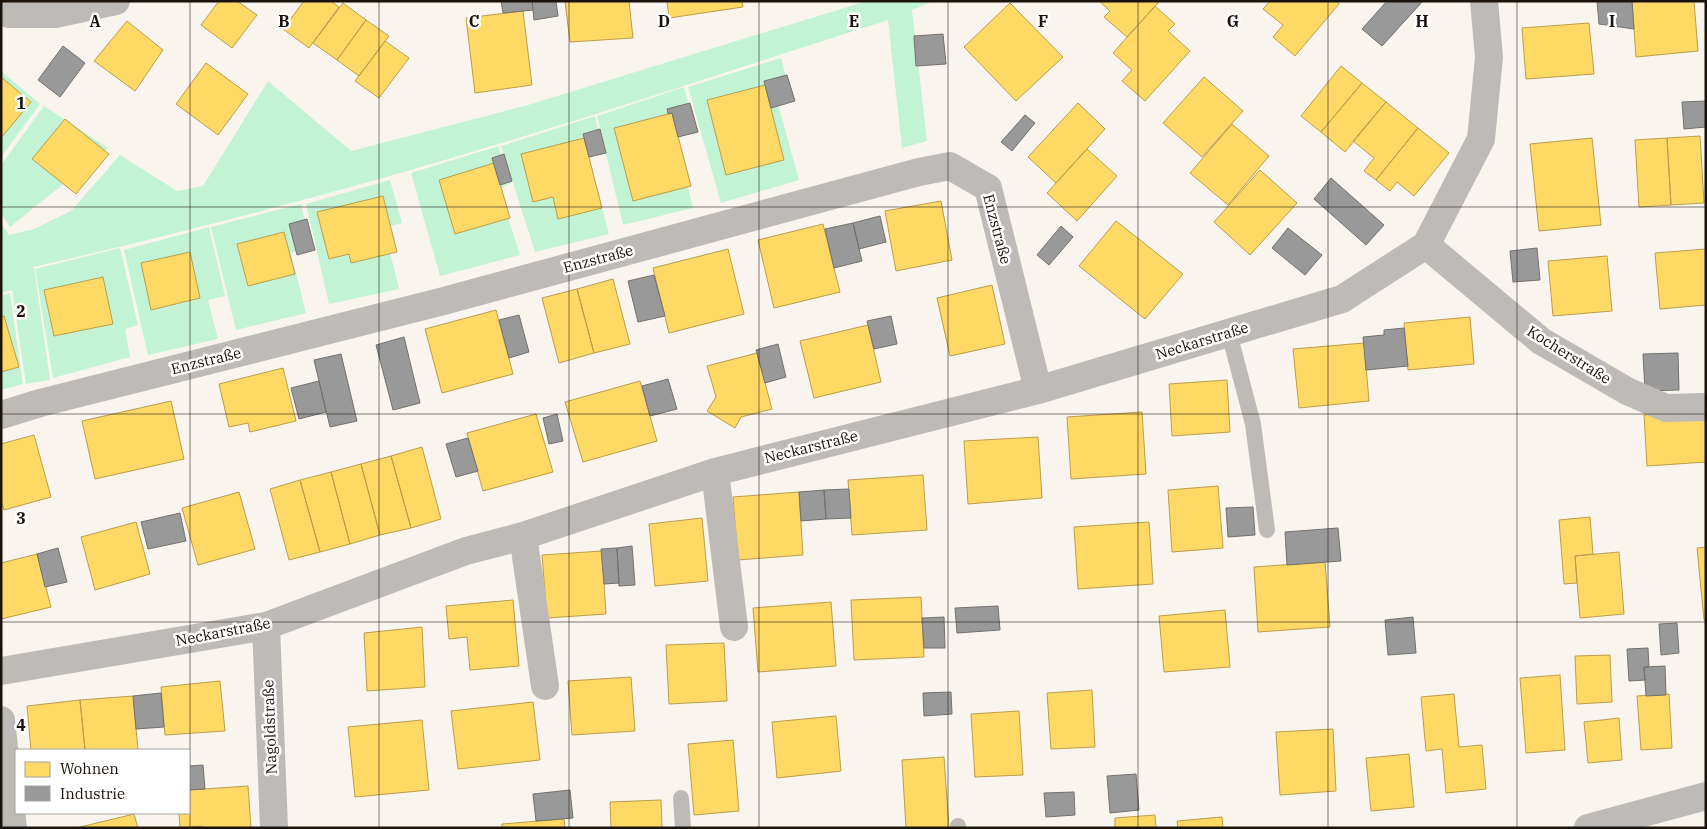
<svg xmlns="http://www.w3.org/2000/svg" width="1707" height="829" font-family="'IBM Plex Serif',serif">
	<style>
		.green { fill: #c2f3d4 }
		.homes { fill: #ffd966; stroke: #bb9e4b }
		.industry { fill: #999; stroke: #73716e }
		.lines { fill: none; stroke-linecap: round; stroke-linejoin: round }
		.service { stroke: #bebab8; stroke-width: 16 }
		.minor { stroke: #bebab8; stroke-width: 28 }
		.grid { fill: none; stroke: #1b130b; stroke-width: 1; stroke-opacity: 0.55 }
		.labels { text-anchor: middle; stroke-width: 5; stroke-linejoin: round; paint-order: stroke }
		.street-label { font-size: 15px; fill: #1b130b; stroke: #fff }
		.grid-label { font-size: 16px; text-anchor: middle; font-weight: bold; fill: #1b130b; stroke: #fff; stroke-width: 5; stroke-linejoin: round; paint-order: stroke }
	</style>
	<rect width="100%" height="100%" fill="#faf4ef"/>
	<path class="green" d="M867 1H934L912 10 927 141 902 148 888 20C725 72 562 127 397 174 277 208 156 239 34 267L50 380 26 384 12 290 1 293V223L9 235 34 229 71 211 120 155 177 191 203 186 268 81 351 151 528 105Z
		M781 58 792 100 778 104 799 180 721 203 688 87Z
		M1 71 40 104 1 157Z
		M684 87 695 130 675 136 693 208 623 225 597 116Z
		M44 106 108 148 10 227 1 213V165Z
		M595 116 603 150 587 155 609 234 535 252 501 146Z
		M498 146 511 183 499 189 520 255 440 276 411 173Z
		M390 180 402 223 384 228 399 289 329 304 306 204Z
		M301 204 311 246 291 253 306 313 236 330 211 227Z
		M209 227 225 296 208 300 218 339 148 355 124 250Z
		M120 248 138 325 125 329 130 357 53 378 35 269Z
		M10 293 23 384 1 390V296Z"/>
	<path class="homes" d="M219 1H237L257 15 232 48 201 25Z
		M304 1H331L339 7 309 48 283 29Z
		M565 1H629L633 38 570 42Z
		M667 1H742L743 7 669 18Z
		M1099 1H1160L1127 37 1104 17 1110 11Z
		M1270 1H1336L1339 4 1295 56 1273 37 1283 25 1263 9Z
		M1632 1H1694L1698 51 1636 57Z
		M343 3 366 20 337 60 313 43Z
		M1010 3 1063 57 1016 101 964 47Z
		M1155 6 1175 24 1168 31 1190 51 1145 101 1122 81 1132 70 1113 53Z
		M523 11 532 85 475 93 466 18Z
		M366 20 389 36 359 76 337 60Z
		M127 21 163 50 135 91 94 61Z
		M1589 23 1594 74 1526 79 1522 28Z
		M385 41 409 58 379 98 355 81Z
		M206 63 248 94 218 135 176 104Z
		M1341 66 1362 83 1321 132 1301 116Z
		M1 77 31 102 1 138Z
		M1204 77 1243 111 1202 157 1163 123Z
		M1362 83 1386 102 1345 152 1321 132Z
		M765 85 784 160 726 175 707 100Z
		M1386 102 1418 128 1376 180 1364 171 1374 158 1353 141Z
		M1078 103 1105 129 1056 183 1028 157Z
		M672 113 691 186 633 201 614 128Z
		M65 119 109 154 76 194 32 159Z
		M1232 124 1269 156 1228 205 1190 173Z
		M1418 128 1449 153 1414 196 1397 182 1390 191 1376 180Z
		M1700 136 1704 203 1671 205 1667 138Z
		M584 138 602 208 558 219 553 197 533 202 521 154Z
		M1592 138 1601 225 1539 231 1530 144Z
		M1667 138 1671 205 1639 207 1635 140Z
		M1087 149 1117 176 1077 221 1047 193Z
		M494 163 510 218 455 234 439 180Z
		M1260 170 1297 203 1250 255 1214 222Z
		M383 196 397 252 351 263 349 254 329 259 317 212Z
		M941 201 952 260 896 271 885 211Z
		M1116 221 1183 274 1145 319 1079 266Z
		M823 224 840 292 774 308 758 240Z
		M284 232 295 274 248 286 237 244Z
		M728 249 744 314 669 333 653 268Z
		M1706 249V305L1660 309 1655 253Z
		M190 252 200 298 151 310 141 263Z
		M1607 256 1612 311 1553 316 1548 261Z
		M103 277 113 324 54 336 44 290Z
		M613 279 630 344 594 353 577 289Z
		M992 285 1005 344 950 356 937 298Z
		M577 289 594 353 559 363 542 298Z
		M496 310 513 374 442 393 425 329Z
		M4 316 19 367 1 372V317Z
		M1470 317 1474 364 1408 370 1404 323Z
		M868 325 881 382 814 398 800 341Z
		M1364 343 1369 401 1299 408 1293 349Z
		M757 353 772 409 741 417 735 428 707 411 716 397 707 366Z
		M283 368 296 421 250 432 248 423 229 427 219 384Z
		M1227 380 1230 432 1172 436 1169 384Z
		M640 381 657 441 583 462 565 402Z
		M171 401 184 459 95 479 82 421Z
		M1706 411V462L1647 466 1644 415Z
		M1142 412 1146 474 1071 479 1067 417Z
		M536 414 553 472 483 491 467 433Z
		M34 435 51 497 4 510 1 500V444Z
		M1038 437 1042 498 968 504 964 441Z
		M422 447 441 519 411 528 391 456Z
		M391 456 411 528 380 535 361 464Z
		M361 464 380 535 350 544 331 472Z
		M331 472 350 544 320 552 300 480Z
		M923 475 927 530 852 535 848 480Z
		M300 480 320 552 289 560 270 489Z
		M1218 486 1223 548 1172 552 1168 490Z
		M239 492 255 549 198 565 182 508Z
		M799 492 803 555 738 560 733 497Z
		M1590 517 1593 554 1575 556 1577 583 1564 584 1559 520Z
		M702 518 708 581 655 586 649 524Z
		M136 522 150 574 95 590 81 537Z
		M1149 522 1153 584 1078 589 1074 527Z
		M1706 547V620H1704L1697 548Z
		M602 551 606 614 547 618 542 555Z
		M1619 552 1624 614 1580 618 1575 556Z
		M37 554 51 607 1 619V563Z
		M1325 562 1330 627 1258 632 1254 567Z
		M921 597 924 657 854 660 851 600Z
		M513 600 519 666 470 670 467 637 449 639 446 606Z
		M831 602 836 666 758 672 753 608Z
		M1225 610 1230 667 1164 672 1159 616Z
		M422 627 425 687 367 691 364 633Z
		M724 643 727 701 669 704 666 645Z
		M1610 655 1612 702 1577 704 1575 656Z
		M1560 675 1565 750 1526 753 1520 678Z
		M631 677 635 731 572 735 568 681Z
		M220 681 225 731 165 735 161 687Z
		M1092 690 1095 747 1051 749 1047 693Z
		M1454 694 1459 747 1482 745 1486 789 1446 793 1442 749 1426 751 1421 697Z
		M1669 694 1672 748 1641 750 1637 696Z
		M133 696 138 750H85L80 700Z
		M80 700 85 750H31L27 706Z
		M533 702 540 760 458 769 451 711Z
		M1019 711 1023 775 975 777 971 714Z
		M836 716 841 771 777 778 772 722Z
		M1619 718 1622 760 1588 763 1584 722Z
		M422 720 429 790 355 797 348 727Z
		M1333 729 1336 791 1280 795 1276 732Z
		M733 740 739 811 694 815 688 744Z
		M1409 754 1414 807 1371 811 1366 758Z
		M944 757 949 828H906L902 760Z
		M248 786 251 828H201V826L180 828 179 813H189V790Z
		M661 800 662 828H611L610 802Z
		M134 814 138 828H76Z
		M1155 815 1156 828H1115V818Z
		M1222 817 1223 828H1178L1177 821Z
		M564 819 565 828H502V824Z"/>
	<path class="industry" d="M501 1H532L533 10 503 13Z
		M532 1H556L558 16 534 20Z
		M1387 1H1423L1382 46 1362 29Z
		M1597 1H1632L1634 29 1599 24Z
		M943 34 946 64 916 66 914 36Z
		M63 46 85 63 60 97 38 80Z
		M787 75 795 101 771 108 764 81Z
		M1706 101V127L1684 129 1682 102Z
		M690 103 698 132 678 137 672 113 668 114 667 109Z
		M1025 115 1035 123 1012 151 1001 142Z
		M600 129 606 153 589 157 583 134Z
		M504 154 512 181 500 185 492 158Z
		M1331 178 1384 225 1366 245 1314 199Z
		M880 216 886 242 859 249 853 223Z
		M307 219 315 250 297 255 289 224Z
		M853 223 862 261 834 268 825 229Z
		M1061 226 1073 237 1049 265 1037 255Z
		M1288 228 1322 255 1305 275 1272 248Z
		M1537 248 1540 280 1513 282 1510 251Z
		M654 275 665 316 638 322 628 281Z
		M519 315 529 352 509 358 499 320Z
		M891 316 897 344 874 349 867 321Z
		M1404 328 1408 366 1366 370 1363 337 1384 335V330Z
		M404 337 420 403 393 410 376 345Z
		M778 344 786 377 765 383 756 350Z
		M1678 353 1679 390 1645 391 1643 354Z
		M341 354 357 421 330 427 314 360Z
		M668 379 677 409 650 416 642 386Z
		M319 381 326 412 299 419 291 388Z
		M557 414 563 441 549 444 543 418Z
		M468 438 478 471 456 477 446 444Z
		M849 489 851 518 826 519 824 490Z
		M824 490 826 519 801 521 799 492Z
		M1253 507 1255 535 1228 537 1226 508Z
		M180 513 186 541 148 549 141 522Z
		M1338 528 1341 561 1287 565 1285 532Z
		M632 546 635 585 619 586 617 548Z
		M58 548 67 582 45 587 37 554Z
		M617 548 619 583 604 584 601 549Z
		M998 606 1000 630 957 633 955 608Z
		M944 617 945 648H924L922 618Z
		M1413 617 1416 653 1388 655 1385 620Z
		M1677 623 1679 653 1661 655 1659 624Z
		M1648 648 1649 667H1644L1645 680 1629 681 1627 649Z
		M1665 666 1666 695 1646 696 1644 667Z
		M951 692 952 714 924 716 923 693Z
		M161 693 164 727 136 729 133 696Z
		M203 765 205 789 189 790V766Z
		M1136 774 1139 810 1110 813 1107 776Z
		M570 790 573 818 536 821 533 794Z
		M1074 792 1075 815 1046 817 1044 793Z"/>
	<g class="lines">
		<path class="service" d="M1229 333 1253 424 1267 530
			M681 798 683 828
			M958 826V828"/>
		<path class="minor" d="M1 6 9 14H55L116 1
			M1426 245 1541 341 1627 391 1666 408 1706 407
			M1 415 40 403 440 302 919 172 950 166 988 188 1038 390
			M715 472 734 627
			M523 536 545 686
			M266 626 274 828
			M1 671 266 626 466 551 523 536 715 472 1038 390 1342 299 1426 245 1481 139 1489 57 1484 1
			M1 720 13 828
			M1588 828 1706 796"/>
	</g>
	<path class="grid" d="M190 1V828M379 1V828M569 1V828M759 1V828M948 1V828M1138 1V828M1328 1V828M1517 1V828M1 207H1706M1 414H1706M1 622H1706"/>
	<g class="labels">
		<g class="street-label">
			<text transform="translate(997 229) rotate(75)" y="5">Enzstraße</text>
			<text transform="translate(598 259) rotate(-15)" y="5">Enzstraße</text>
			<text transform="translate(1202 341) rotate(-17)" y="5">Neckarstraße</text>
			<text transform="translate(1569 355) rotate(32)" y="5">Kocherstraße</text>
			<text transform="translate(206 361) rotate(-14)" y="5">Enzstraße</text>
			<text transform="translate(811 447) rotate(-14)" y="5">Neckarstraße</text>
			<text transform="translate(223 632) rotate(-11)" y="5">Neckarstraße</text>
			<text transform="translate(270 727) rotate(-92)" y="5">Nagoldstraße</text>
		</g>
	</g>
	<g class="grid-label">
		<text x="95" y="27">A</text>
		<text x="284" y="27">B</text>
		<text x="474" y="27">C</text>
		<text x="664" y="27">D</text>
		<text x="854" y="27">E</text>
		<text x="1043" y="27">F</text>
		<text x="1233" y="27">G</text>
		<text x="1422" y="27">H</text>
		<text x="1612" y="27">I</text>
		<text x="21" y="109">1</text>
		<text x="21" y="317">2</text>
		<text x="21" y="524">3</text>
		<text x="21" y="731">4</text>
	</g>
	<rect width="1707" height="829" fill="none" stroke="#1b130b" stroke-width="5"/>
	<rect x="15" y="749" width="175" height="65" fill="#ffffff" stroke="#a4a19d"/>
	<rect x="25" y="762" width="25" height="15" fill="#ffd966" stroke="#a4a19d"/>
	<text x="60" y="774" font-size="15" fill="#1b130b">Wohnen</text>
	<rect x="25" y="786" width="25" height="15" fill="#999999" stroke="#a4a19d"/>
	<text x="60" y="799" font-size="15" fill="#1b130b">Industrie</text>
</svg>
